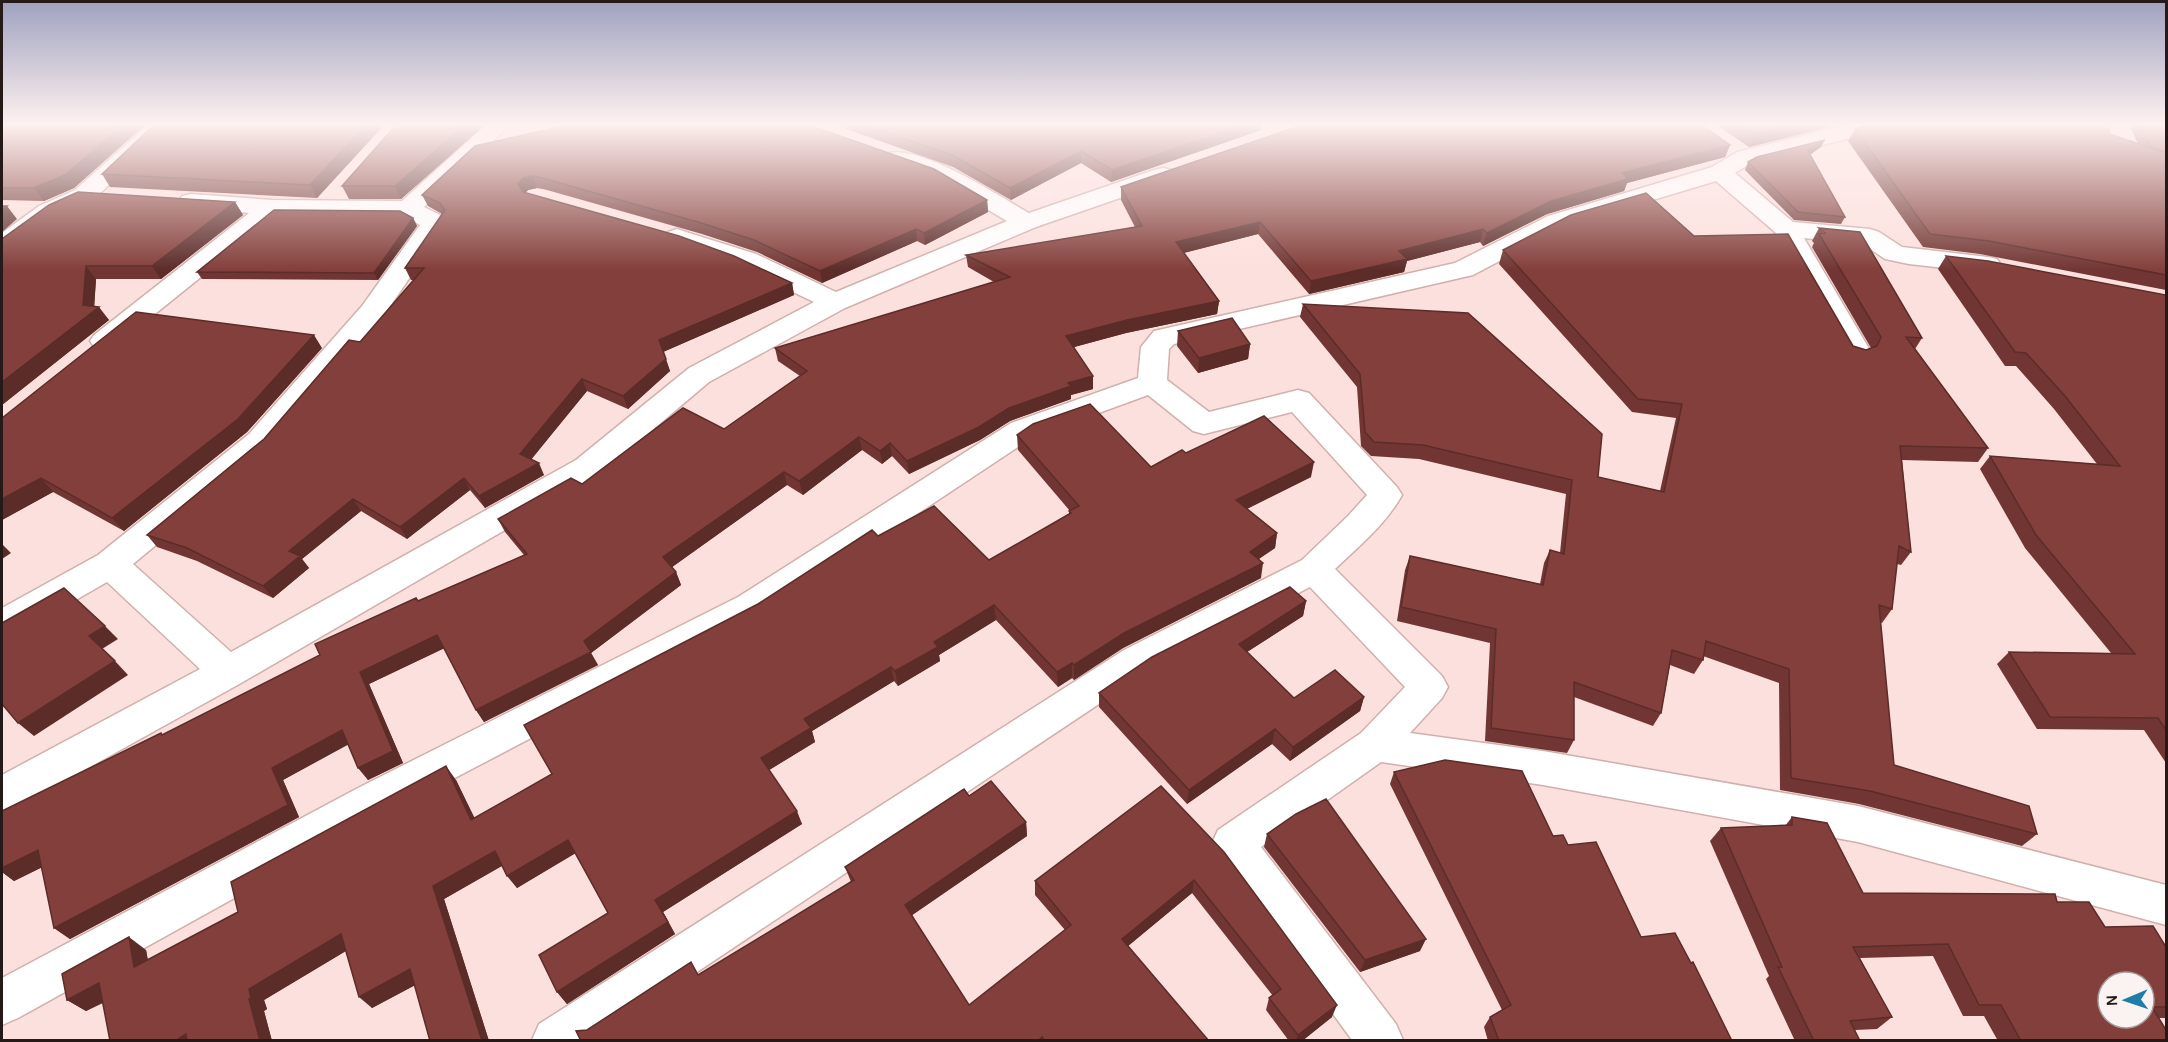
<svg xmlns="http://www.w3.org/2000/svg" width="2168" height="1042" font-family="Karla,sans-serif">
	<style>
		.lines { fill: none; stroke-linecap: round; stroke-linejoin: round }
		.street-casing { stroke: #d1afac; stroke-width: 3 }
		.street { fill: #fff; fill-rule: evenodd }
		.wall { fill: #713633 }
		.shaded-wall { fill: #5c2c29 }
		.building { fill: #833f3b; stroke: #5c2c29; stroke-width: 1.5; fill-rule: evenodd }
	</style>
	<rect width="100%" height="100%" fill="#fce0dd"/>
	<g class="lines">
		<defs>
			<path id="street" d="M149 124H173L93 200 57 216 11 250 2 253V233L39 206 75 190Z
				M487 124H511L424 207 444 217 448 222 382 318 271 450 133 564 231 652 576 460 689 368 814 302 738 266 668 242 664 237 668 232 677 229 686 232 756 254 836 292 1007 221 936 179 889 163 885 158 889 153C922 145 999 196 1029 213L1154 170 1163 168 1172 170 1175 175 1172 180 1036 227 845 308 709 382 598 476 241 683 16 808 2 813V775L200 669 107 582 15 635 2 639V608L98 555 249 434 362 306 420 225 404 216 278 215 114 347 104 350 94 347 90 341 94 335 249 213 182 206 179 201 182 196 191 194 272 200 402 201Z
				M1851 124H1890L1887 129 1753 162 1735 173 1793 222 1870 229 1879 232 1902 247 1988 257 1997 259 2001 265 1997 271 1988 273 1909 264 1885 259 1863 244 1804 238 1871 352 1867 358 1857 361 1847 358 1776 233 1716 181 1566 226 1473 275 1174 344 1169 349 1167 380 1209 412 1298 390 1309 393 1397 487 1402 495C1386 524 1359 546 1335 569L1442 676 1448 687 1442 698 1410 733 1543 751 1858 806 2166 885V925L1858 842 1543 785 1381 762 1261 847 1396 1024 1403 1040H1352L1218 856 1212 843 1218 830 1361 733 1405 687 1310 587 1150 670 595 1040H532L539 1024 1124 650 1302 560 1348 516 1367 495 1292 412 1204 434 1193 431 1148 395 1033 437 762 617 386 814 18 1018 2 1025V978L358 788 738 597 1011 423 1138 378 1141 347 1154 331 1455 263 1548 216 1712 167 1737 152Z"/>
		</defs>
		<use href="#street" class="street-casing"/>
		<use href="#street" class="street"/>
	</g>
	<path class="wall" d="M2 124H146L74 188 44 201 2 200Z
		M385 124 317 198 110 187 102 174Z
		M397 124H486L401 199H349L342 186Z
		M573 124H807V125L987 200 988 212 925 245 917 241 822 283 757 252 702 234 547 190 537 188 528 190 525 193 792 283 794 295 663 352 670 371 628 409 587 391 531 459 544 475 485 508 470 490 407 539 361 511 302 559 309 568 273 598 197 561 157 547 147 535 264 439 360 342 414 280H411L405 268 442 214 428 206 422 195Z
		M832 124H1262L1261 130 1111 182 1081 163 1011 200 953 167Z
		M1715 124H1842L1749 147Z
		M2129 124H2166V290L1980 254 1923 247 1848 141 1855 129 2109 134 2138 144Z
		M1730 145 1725 157 1627 183 1624 191 1547 214 1483 246 1480 242 1407 261 1404 272 1309 294 1258 234 1184 253 1219 301 1217 314 1126 333 1074 347 1093 389 1071 395V399L1010 421 980 440 909 474 892 456 882 464 862 450 803 495 787 485 672 567 676 572 681 585 591 653 598 665 484 722 476 710 444 648 369 684 403 763 368 780 348 744 283 780 299 817 70 939 54 928 42 867 14 881 2 872V811L163 735 320 655 418 601 524 555 505 532 498 519 582 484 724 429 800 376 778 361 775 348 994 282 968 267 966 255 1135 227 1121 200V187Z
		M1821 147 1810 155 1845 217 1841 224 1794 220 1745 170 1748 162Z
		M235 202 243 215 161 279H96L94 306 109 320 2 405V239Z
		M413 218 417 226 378 280 202 279 197 272Z
		M1819 228 1922 338 1915 349 1988 448 1978 462 1902 460 1911 552 1901 565 1897 564 1892 609 1882 623 1880 622 1894 765 2037 834 2022 846 1859 804 1780 790 1779 683 1703 656V660L1694 674 1670 665 1661 713 1653 726 1574 697V740L1567 753 1485 741 1490 643 1397 621 1405 570 1410 556 1540 584 1544 563 1550 550 1560 553 1566 494 1419 459 1371 456 1361 446 1357 387 1300 317 1303 304 1598 477 1660 491 1676 418 1632 412 1499 264 1503 250 1694 236 1853 346 1866 350 1871 348 1812 247 1814 243 1812 241Z
		M1946 256 2166 295V763L2144 730 2037 729 1997 664 2009 652 2111 653 2025 548 1980 469 1990 456 2097 464 2054 409 2016 366H2005L1938 269Z
		M1178 331 1250 344 1248 359 1198 373 1177 346Z
		M322 348 247 432 124 531 53 492 2 520V418Z
		M1017 435 1151 467 1186 453 1311 477 1247 509 1277 533 1275 548 1259 559 1261 578 1123 648 1074 680 1072 678 1058 687 996 620 939 655 940 661 898 686 894 681 812 731 815 742 769 770 802 824 663 912 675 934 567 1004 557 992 608 913 575 853 517 888 502 866 444 899 489 1041H430L415 985 372 1008 346 951 264 1000 267 1009 264 1011 272 1041H110L103 1003 86 1011 67 1000 146 950 148 960 238 912 456 780 474 818 552 774 758 604 878 536 989 560 1069 514V511H1070L1018 450Z
		M1306 601 1303 616 1247 652 1294 698 1364 697 1360 711 1290 761 1272 744 1187 804 1099 707V693Z
		M1394 772 1553 836 1568 845 1641 937 1732 1041H1488L1484 1027 1490 1017 1502 1010 1390 784Z
		M1161 786 1332 1017 1302 1041H1289L1266 1010 1269 998 1273 996 1192 893 1128 946 1209 1041H581L587 1030 698 975 851 882 845 867 969 796 1026 822 1027 836 912 915 969 1005 1065 930 1035 895V881Z
		M1792 817 1863 893 2057 902 2105 927 2166 947V1018H2159L2166 1041H1998L1984 1016H1963L1933 956 1860 958 1892 1017 1877 1029 1855 1030 1860 1041H1795L1766 979 1769 976 1710 841 1721 828 1785 826Z
		M1267 834 1420 951 1360 972 1264 847Z"/>
	<path class="shaded-wall" d="M124 124H146L74 188 44 201 34 188Z
		M367 124H385L317 198 310 185Z
		M466 124H486L401 199 395 186Z
		M1248 124H1262L1261 130 1111 182 1112 170Z
		M1797 124H1842L1749 147 1755 134Z
		M1825 140 1821 147 1804 158 1808 151Z
		M1730 145 1725 157 1627 183 1624 191 1547 214 1483 246 1487 233 1551 201 1622 173Z
		M1081 151V163L1011 200 1010 188Z
		M533 176 537 188 528 190 523 196 518 184 523 178Z
		M987 200 988 212 925 245 924 233Z
		M235 202 243 215 161 279 152 266Z
		M7 206 17 219 2 232V210Z
		M413 218 417 226 378 280 374 273Z
		M1260 222 1258 234 1175 255 1176 242Z
		M916 229 917 241 822 283 820 271Z
		M1483 229 1480 242 1407 261 1404 272 1309 294 1311 281 1399 251Z
		M86 266 96 279 94 311 99 307 109 320 2 405V382L83 305Z
		M792 283 794 295 663 352 659 340Z
		M1219 301 1217 314 1126 333 1067 349 1066 336 1127 320Z
		M314 335 322 348 247 432 124 531 112 518Z
		M1250 344 1248 359 1198 373 1199 358Z
		M666 359 670 371 628 409 623 396Z
		M1093 376V389L1071 395V399L1010 421 980 440 909 474 907 461 1009 408 1068 383Z
		M582 379 587 391 526 466 520 454Z
		M859 437 862 450 803 495 799 481Z
		M890 443 892 456 882 464 880 451Z
		M1314 462 1311 477 1234 515 1236 500Z
		M539 463 544 475 485 508 479 496Z
		M784 472 787 485 668 570 663 557Z
		M41 478 53 492 2 520V499Z
		M464 478 470 490 407 539 400 527Z
		M353 499 361 511 302 559 309 568 273 598 263 586 289 551Z
		M1277 533 1275 548 1248 566 1250 552Z
		M2 544 11 553 2 559Z
		M1263 563 1261 578 1123 648 1074 680V665L1124 633Z
		M676 572 681 585 591 653 598 665 484 722 476 710 584 641Z
		M1306 601 1303 616 1236 659 1239 644Z
		M994 605 996 620 939 655 940 661 898 686 895 671 934 642Z
		M105 626 118 639 102 649 89 636Z
		M437 635 445 648 369 684 403 763 368 780 358 768 360 672Z
		M115 661 128 675 34 736 18 723Z
		M1072 663V678L1058 687 1057 672Z
		M891 667 894 681 812 731 815 742 766 772 761 758 804 719Z
		M1364 697 1360 711 1290 761 1293 747Z
		M1275 729 1272 744 1187 804 1189 790Z
		M342 730 353 742 283 780 299 817 70 939 54 928 272 768Z
		M446 766 456 780 482 833 471 820Z
		M797 811 802 824 663 912 675 934 567 1004 557 992 655 900Z
		M1026 822 1027 836 908 918 905 905Z
		M568 840 576 853 517 888 507 876Z
		M38 850 53 862 14 881 2 872V868Z
		M495 851 505 864 444 899 489 1041H482L433 886Z
		M1194 880 1192 893 1122 951V939Z
		M341 934 354 946 264 1000 267 1009 264 1011 272 1041H260L249 999V989Z
		M129 937 146 950 151 979 134 967Z
		M1426 939 1420 951 1360 972 1365 960Z
		M410 969 423 981 372 1008 359 997Z
		M99 983 117 995 86 1011 67 1000Z
		M1337 1005 1332 1017 1302 1041H1296L1298 1035Z
		M186 1034 195 1041H175Z"/>
	<path class="building" d="M2 124H124L65 175 34 188H2Z
		M155 124H367L310 185 102 174Z
		M397 124H466L395 186H342Z
		M573 124H806L934 169 987 200 924 233 916 229 820 271 754 240 698 222 542 178 533 176 523 178 518 184 523 192 679 236 734 256 792 283 659 340 666 359 623 396 582 379 520 454 539 463 479 496 464 478 400 527 353 499 289 551 300 556 263 586 187 548 147 535 264 439 349 340 360 342 424 268H405L445 210 440 203 422 195 475 146Z
		M862 124H1248L1112 170 1081 151 1010 188 952 155Z
		M1305 124H1700L1730 145 1622 173 1628 179 1551 201 1487 233 1483 229 1399 251 1407 259 1311 281 1260 222 1176 242 1219 301 1127 320 1066 336 1093 376 1068 383 1071 386 1009 408 979 427 907 461 890 443 880 451 859 437 799 481 784 472 663 557 676 572 584 641 591 652 476 710 437 635 360 672 393 751 358 768 342 730 272 768 288 805 54 928 38 850 2 868V811L161 733 162 735 320 655 315 644 416 598 418 601 527 554 498 519 571 478 582 484 683 408 724 429 807 371 775 348 1010 277 966 255 1142 226 1121 187Z
		M1739 124H1797L1755 134Z
		M1874 124H2110L2109 134 2166 153V275L1989 241 1930 234 1855 129Z
		M2139 124H2166V151H2163L2151 148Z
		M1825 140 1808 151 1845 217 1798 212 1748 162 1757 157Z
		M78 192 235 202 152 266H86L83 305 99 307 2 382V239L49 205Z
		M1646 193 1694 236 1788 234 1853 346 1866 350 1877 346 1881 337 1819 234 1825 233 1819 228 1860 232 1922 338 1906 337 1988 448 1900 446 1911 552 1899 546 1892 609 1879 605 1894 765 2029 806 2037 834 1870 791 1791 778 1789 669 1706 641 1703 660 1672 650 1661 713 1574 682V740L1491 728 1496 629 1401 607 1410 556 1543 585 1550 550 1564 554 1572 480 1423 445 1374 442 1365 432 1360 374 1303 304 1468 313 1602 434 1598 477 1664 492 1682 404 1638 399 1503 250 1571 215Z
		M2 206H7L2 210Z
		M274 210 400 211 413 218 374 273 197 272Z
		M1946 256 1988 261 2166 295V730L2158 718 2050 717 2009 652 2135 654 2036 535 1990 456 2120 466 2065 396 2026 353 2015 352Z
		M136 312 314 335 238 419 112 518 41 478 2 499V418Z
		M1232 318 1250 344 1199 358 1178 331Z
		M1090 404 1151 467 1182 450 1186 453 1264 416 1314 462 1236 500 1277 533 1250 552 1263 563 1124 633 1074 665 1072 663 1057 672 994 605 934 642 938 647 895 671 891 667 804 719 811 728 761 758 797 811 655 900 668 922 557 992 539 955 608 913 568 840 507 876 495 851 433 886 482 1041H430L410 969 359 997 341 934 249 989 251 998 249 999 260 1041H187L186 1034 175 1041H110L99 983 67 1000 62 974 129 937 134 967 238 912 231 882 446 766 471 820 552 774 524 725 758 604 872 530 878 536 934 506 989 560 1071 513 1069 511 1079 506 1017 435 1033 424Z
		M1290 587 1306 601 1239 644 1294 698 1335 670 1364 697 1293 747 1275 729 1189 790 1099 693 1152 657Z
		M64 588 105 626 89 636 115 661 18 723 2 704V623Z
		M1445 760 1522 771 1553 836 1563 835 1568 845 1596 842 1641 937 1675 933 1691 963 1693 962 1732 1041H1499L1490 1017 1511 1005 1394 772Z
		M991 781 1026 822 905 905 969 1005 1071 925 1035 881 1161 786 1224 852 1337 1005 1298 1035 1269 998 1281 989 1194 880 1122 939 1209 1041H1045L1042 1037 1038 1041H581L576 1031 587 1030 691 962 698 975 854 880 845 867 964 789 969 796Z
		M1326 799 1426 939 1365 960 1267 834 1296 814Z
		M1792 817 1827 823 1863 893 2055 894 2057 902H2089L2105 927 2153 926 2166 947V1007H2152L2166 1030V1041H2021L2001 1005H1979L1948 944 1853 947 1892 1017 1850 1021 1860 1041H1814L1778 967H1782L1721 828 1792 825ZM2108 982H2144V1018H2108Z"/>
	<linearGradient id="sky" x2="0" y2="1"><stop stop-color="#9ea1be"/><stop offset="0.46" stop-color="#fef1f0"/><stop offset="1" stop-color="#fef1f0" stop-opacity="0"/></linearGradient>
	<rect width="2168" height="270" fill="url(#sky)"/>
	<rect width="2168" height="1042" fill="none" stroke="#261a19" stroke-width="6"/>
	<g transform="translate(2126 1000) rotate(268)"><circle r="28" fill="#faf3f2" stroke="#a59c9b" stroke-width="1.5"/>
	<path d="M0-4.5L10 22L0 15L-10 22Z" fill="#1f7daa"/>
	<text y="-9" font-size="16" font-weight="bold" text-anchor="middle" fill="#261a19">N</text>
	</g>
</svg>
